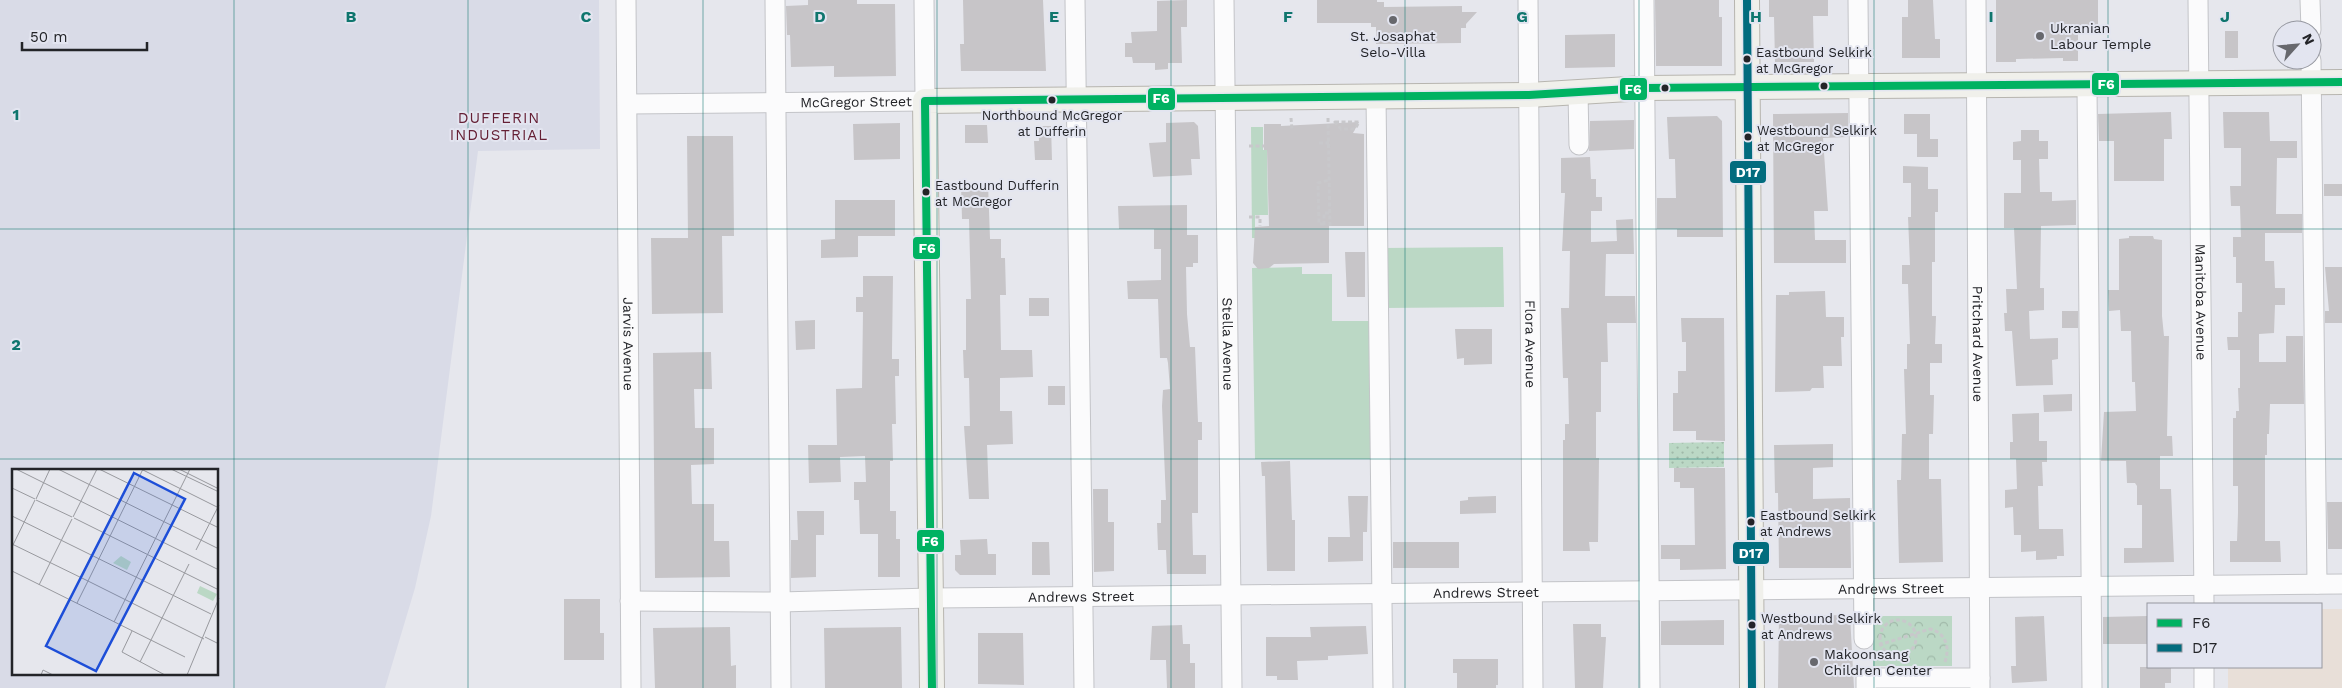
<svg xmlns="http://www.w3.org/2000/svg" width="2342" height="688" font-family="'Work Sans',sans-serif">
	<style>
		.built { fill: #d9dbe7; fill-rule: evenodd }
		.education { fill: #e8dfd8 }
		.grass { fill: #bbd8c5 }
		.park { fill: url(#park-crowns) }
		.garden { fill: url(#garden-dots) }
		.building { fill: #c7c5c8 }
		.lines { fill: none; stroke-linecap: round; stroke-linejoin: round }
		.minor-casing { stroke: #c3c4c8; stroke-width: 21 }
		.major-casing { stroke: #b7b5af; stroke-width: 26 }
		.path { stroke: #c8c8cb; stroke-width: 3; stroke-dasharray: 4 2.5; stroke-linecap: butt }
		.minor { stroke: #fbfbfc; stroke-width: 19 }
		.major { stroke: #f0f0eb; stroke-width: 24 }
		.bus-1-casing { stroke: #e3e5f0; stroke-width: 11 }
		.bus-2-casing { stroke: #e3e5f0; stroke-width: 11 }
		.bus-1 { stroke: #00b262; stroke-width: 8 }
		.bus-2 { stroke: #026c7e; stroke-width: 8 }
		.grid { fill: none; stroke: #0f766e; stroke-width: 1; stroke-opacity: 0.55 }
		.poi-dot { fill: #67686d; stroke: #e3e5f0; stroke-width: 2 }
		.bus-dot { fill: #232428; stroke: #e3e5f0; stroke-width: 2 }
		.labels { text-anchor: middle; stroke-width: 4; stroke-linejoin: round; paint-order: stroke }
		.bus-label { font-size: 13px; fill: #232428; stroke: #e3e5f0; text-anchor: start }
		.poi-label { font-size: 14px; fill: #232428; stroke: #e3e5f0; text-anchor: start }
		.street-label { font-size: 14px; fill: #232428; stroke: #e3e5f0 }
		.neighbourhood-label { font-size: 15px; letter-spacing: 1px; fill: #652035; stroke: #e3e5f0 }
		.inset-road { fill: none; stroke: #98999e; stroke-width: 1 }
		.view { fill: #1d4ed8; fill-opacity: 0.15; stroke: #1d4ed8; stroke-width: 2.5 }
		.inset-edge { fill: none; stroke: #232428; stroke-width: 2.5 }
		.grid-label { font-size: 16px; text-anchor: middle; font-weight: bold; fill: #0f766e; stroke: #e3e5f0; stroke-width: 4; stroke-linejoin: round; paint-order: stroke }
		.line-badge { stroke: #e3e5f0; stroke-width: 2 }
		.badge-label { font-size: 14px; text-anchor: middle; font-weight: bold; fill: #fff }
	</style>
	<defs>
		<pattern id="park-crowns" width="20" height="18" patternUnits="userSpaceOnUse" patternTransform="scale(1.25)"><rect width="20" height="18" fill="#bbd8c5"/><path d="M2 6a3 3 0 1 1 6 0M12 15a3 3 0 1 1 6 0" fill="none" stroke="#a0b9a9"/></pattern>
		<pattern id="garden-dots" width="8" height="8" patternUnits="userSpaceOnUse" patternTransform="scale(1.25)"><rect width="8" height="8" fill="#bbd8c5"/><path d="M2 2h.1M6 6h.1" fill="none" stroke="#a0b9a9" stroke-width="1.8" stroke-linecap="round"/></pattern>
	</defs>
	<rect width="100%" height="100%" fill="#e6e7ed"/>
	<path class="built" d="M0 0H599L600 149 478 151 431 516 415 588 385 688H0ZM14 470H218V674H14Z"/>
	<path class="education" d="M2321 609H2342V688H2228V667H2321Z"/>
	<path class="grass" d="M1251 127H1263V150H1267L1268 215H1255V238H1252Z
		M1503 247 1504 307 1384 308 1383 248Z
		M1302 267V274H1332V321H1371L1373 459H1255L1252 268Z"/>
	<path class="park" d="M1873 616H1952V666H1873Z"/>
	<path class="garden" d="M1724 442V467L1669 468V443Z"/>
	<path class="building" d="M808 0H857V4H895L896 76 834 77V66L791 67 790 35H787L786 6 808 5Z
		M963 0H1043L1046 71H961L960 44H964Z
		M1187 0V27H1181L1182 63H1168V69L1155 70V63H1133L1132 57H1125V43H1132L1131 32 1157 31V1Z
		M1317 0H1377V2H1384V7L1462 6V12H1477L1466 24V28H1461V43L1376 44V27H1371V23H1317Z
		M1655 0H1719V17H1722V66H1656Z
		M1769 0H1828V16H1813L1814 62H1775L1774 17H1769Z
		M1908 0H1933L1935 39H1940V58H1902V17H1908Z
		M1996 0H2098V25H2078V61H2063V58L2016 59V62H1996Z
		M2225 31H2238V58H2225Z
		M1615 34V67L1565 68V35Z
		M2171 112 2172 139H2164V181H2114V141H2099L2098 114Z
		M2223 112H2269L2270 141H2297V158H2277L2276 211V214H2302V233H2265V261H2274L2275 288H2285V305H2275L2274 333 2259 334V362H2286V336H2303L2304 404H2270L2269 434H2267V455H2265V541H2280L2281 562H2230V541H2237L2238 513V486H2233V418H2236V411H2239L2238 388H2240V350H2228L2227 337H2238V312H2242V283H2236V257H2233V237H2241L2240 206H2231L2230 186H2241V148H2224Z
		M1848 113V137L1823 138 1828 211H1814L1815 240H1846V263H1774L1773 114Z
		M1904 114H1930V139H1938V157H1917V134H1904Z
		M1717 116 1722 121 1723 237H1677V229H1657V198H1676L1675 159H1669L1667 117Z
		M1634 120V149L1589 151 1590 121Z
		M1194 122 1198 126 1200 159H1191L1192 175 1153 177 1149 143 1166 142V123Z
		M1359 122 1353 133 1364 134V226H1329V263L1274 264 1269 268 1258 269 1253 263 1255 227 1269 226 1267 150H1264V124H1281V126Z
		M900 123V159L854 160 853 124Z
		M965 125H987L988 143H965Z
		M1038 126H1051L1052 160H1035L1034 141H1039Z
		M2021 130H2039V141H2048V159H2039L2040 192H2052V201L2076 200V225L2041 226 2040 288H2044V310L2029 311 2030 339 2058 338V359L2052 360 2053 385 2016 386 2012 331H2005L2004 313H2007L2006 289H2017L2014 228H2004V193H2021V160H2013V142L2021 141Z
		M687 136H733L734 236H722L723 313 652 314 651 238H688Z
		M1590 157 1591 179H1596V197H1602V211H1591V242L1617 241 1616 220 1633 219 1634 254H1606L1605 296H1635L1636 323H1607L1608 362H1601V412H1596V458H1599L1598 542H1589L1590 551H1563V440H1565V424H1569L1568 378H1563L1561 308H1569L1570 251H1562L1565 193H1561V158Z
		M1903 166 1928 167V189H1938V212H1935V262H1932V316H1936L1935 344H1942V363H1930V395H1934L1933 434H1929V479H1941L1943 562 1899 563 1897 480H1901L1902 434H1906L1904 369H1907V344H1910L1908 284H1902V265H1910L1908 217H1911V183H1903Z
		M988 183 990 239H1001V258H1005L1006 295H1000L1001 350H1032L1033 377 1000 378V411H1012L1013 444 987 445 989 499H969L964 426H970L969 378H964L963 350H966V299H971L969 219H962L961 184Z
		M2324 184H2342V196H2324Z
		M835 200H895V236H858V257L821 258V240L835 239Z
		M1187 205V235H1198V263H1193V267H1186L1187 314 1190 347H1195L1198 422H1202V440H1198V513H1192L1193 555H1206V574H1167L1166 550H1158L1157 523H1161V500H1166L1162 406 1163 390 1170 389 1168 363 1167 358H1160L1158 299H1128L1127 281 1161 280V249H1154V229H1119L1118 206Z
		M2129 236H2153L2154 239 2162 240V316L2164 336H2169L2167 436H2172L2173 456H2160V489H2171L2174 562 2124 563V548H2142V505H2137V486L2135 483H2127L2126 461H2101L2104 412 2136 411 2135 382H2132L2131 331H2121L2120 310 2109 311 2108 290H2119V239L2129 238Z
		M1345 252H1365V297H1347Z
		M2325 267H2342V323H2325V311H2329Z
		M863 276H893L892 351V359H899V376H895L896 424H892L893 461H890V511H896V539H900V577H878V534H860L859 500H854V482H866L865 456 840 457 841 482 809 483 808 445H837L836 389 862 388 863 312H856V297H863Z
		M1825 291 1826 317H1844V337H1841L1842 366H1823L1824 388H1812L1810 391 1775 392 1776 295H1789V292Z
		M1029 298H1049V316H1029Z
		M2062 311H2078V328H2062Z
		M1681 318H1724L1725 441 1696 440V431H1673V393H1678V371H1686V342H1682Z
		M815 320V349L796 350 795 321Z
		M1455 329H1492V364L1464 365V358L1457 359Z
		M711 352 712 389H694L695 428H714V464L691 465 692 504H714V541H729L730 577 655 578 653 353Z
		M1048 386H1065V405H1048Z
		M2072 394V411L2044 412 2043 395Z
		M2039 413V441H2047V462H2042L2043 486H2038L2039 529H2063L2064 556H2057V559L2036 560V551L2021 552V535H2014L2013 507 2005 508V490L2017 489 2016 459H2010V442H2013L2012 414Z
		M1833 444V467L1813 468V499L1850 498 1851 568H1779L1778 493H1775L1774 445Z
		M1290 461 1292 520H1295V571H1267L1265 476H1262L1261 462Z
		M1674 468H1725L1726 569 1680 570V559H1661V545H1695L1694 488H1680V482H1674Z
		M1093 489H1108V522H1114V571L1094 572Z
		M1348 496H1368L1367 532H1363V561L1328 562V537H1350Z
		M1496 496V513L1460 514V501L1468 500V497Z
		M2327 502H2342V549H2328Z
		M797 511H824V535H816V577L791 578V540H798Z
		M987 539 988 554H996V575H960L955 570V555H961L960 540Z
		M1032 542H1049L1050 575H1032Z
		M1393 542H1459V568H1393Z
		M564 599H600V633H604V660H564Z
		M1850 615 1854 688H1778L1779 616Z
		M2044 616 2047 681 2012 683 2011 666H2016L2015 617Z
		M2148 616V644H2103V617Z
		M1724 620V645H1661V621Z
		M1573 624H1601V637H1606L1603 688H1575Z
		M1182 625 1183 644H1190V663H1195V688H1167L1166 660H1150L1152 626Z
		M1366 626 1368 654 1328 656V660L1297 661 1298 680H1277V676H1266V637H1311L1310 627Z
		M730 627 731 666 736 665V688H655L653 628Z
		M901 627 902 688H825L824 628Z
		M978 633H1023L1024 685 978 684Z
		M1453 659H1498V685H1496V688H1457V673H1453Z
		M2140 667H2171V683H2165V688H2140Z"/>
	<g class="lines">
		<defs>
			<g id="minor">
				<path id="s1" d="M626 0 631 688"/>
				<path d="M775 0 781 688"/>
				<path d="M1075 0 1084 688"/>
				<path id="s2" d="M1224 0 1232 688"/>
				<path id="s3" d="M1528 0 1533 688"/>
				<path d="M1644 0 1650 688"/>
				<path d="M1858 0 1864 639"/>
				<path id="s4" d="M1976 0 1980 688"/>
				<path id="s5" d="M2198 0 2204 604"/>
				<path d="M2310 0 2311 30"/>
				<path d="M2311 60 2317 584"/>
				<path d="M2087 85 2092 688"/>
				<path d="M1578 91 1579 145"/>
				<path d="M1376 96 1383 688"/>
				<path id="s6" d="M628 104 925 101 924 0"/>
				<path id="s7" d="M630 601 780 602 931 598 2342 584"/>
				<path d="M2204 667V688"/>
				<path d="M1866 688V678H1980"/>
			</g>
			<path id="major" d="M1747 0 1752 688
				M932 688 925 101 1529 95 1645 88 2342 82"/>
		</defs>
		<use href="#minor" class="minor-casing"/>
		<use href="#major" class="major-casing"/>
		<path class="path" d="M1291 118 1292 130
			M1328 118 1330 227
			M1335 122H1359L1355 129H1341Z
			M1319 143H1329
			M1249 146H1264
			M1249 217H1260V226
			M1324 224H1319L1318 183 1329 180
			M1324 225V213H1330
			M1880 638a18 18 0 1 1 36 0a18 18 0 1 1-36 0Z
			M1879 645 1930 629C1946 633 1950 647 1945 662
			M1899 656 1907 661"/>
		<use href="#minor" class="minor"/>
		<use href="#major" class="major"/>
		<defs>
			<path id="bus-1" d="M925 101 1529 95 1645 88 2342 82
				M925 101 932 688"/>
			<path id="bus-2" d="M1747 0 1752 688"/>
		</defs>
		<use href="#bus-1" class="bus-1-casing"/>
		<use href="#bus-2" class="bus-2-casing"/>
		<use href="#bus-1" class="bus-1"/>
		<use href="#bus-2" class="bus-2"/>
	</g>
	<path class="grid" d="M234 0V688M468 0V688M703 0V688M937 0V688M1171 0V688M1405 0V688M1639 0V688M1874 0V688M2108 0V688M0 229H2342M0 459H2342"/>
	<g class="poi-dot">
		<circle cx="1393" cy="20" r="5"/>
		<circle cx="2040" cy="36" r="5"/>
		<circle cx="1814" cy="662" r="5"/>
	</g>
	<g class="bus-dot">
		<circle cx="1747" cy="59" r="4.5"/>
		<circle cx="1824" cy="86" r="4.5"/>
		<circle cx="1665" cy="88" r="4.5"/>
		<circle cx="1052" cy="100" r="4.5"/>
		<circle cx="1748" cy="137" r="4.5"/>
		<circle cx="926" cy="192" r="4.5"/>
		<circle cx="1751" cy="522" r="4.5"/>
		<circle cx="1752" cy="625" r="4.5"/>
	</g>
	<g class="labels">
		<g class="bus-label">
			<text x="1756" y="57">Eastbound Selkirk<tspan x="1756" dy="16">at McGregor</tspan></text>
			<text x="1052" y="120" text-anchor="middle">Northbound McGregor<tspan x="1052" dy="16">at Dufferin</tspan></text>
			<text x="1757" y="135">Westbound Selkirk<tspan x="1757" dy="16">at McGregor</tspan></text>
			<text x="935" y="190">Eastbound Dufferin<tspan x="935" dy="16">at McGregor</tspan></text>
			<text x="1760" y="520">Eastbound Selkirk<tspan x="1760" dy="16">at Andrews</tspan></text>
			<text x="1761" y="623">Westbound Selkirk<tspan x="1761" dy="16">at Andrews</tspan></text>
		</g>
		<g class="poi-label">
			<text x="2050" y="33">Ukranian<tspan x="2050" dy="16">Labour Temple</tspan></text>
			<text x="1393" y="41" text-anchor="middle">St. Josaphat<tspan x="1393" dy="16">Selo-Villa</tspan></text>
			<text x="1824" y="659">Makoonsang<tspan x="1824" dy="16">Children Center</tspan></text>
		</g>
		<g class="street-label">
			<text dy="5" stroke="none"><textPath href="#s6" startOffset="228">McGregor Street</textPath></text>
			<text dy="5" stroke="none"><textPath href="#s5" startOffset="302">Manitoba Avenue</textPath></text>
			<text dy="5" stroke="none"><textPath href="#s1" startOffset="344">Jarvis Avenue</textPath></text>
			<text dy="5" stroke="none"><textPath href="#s2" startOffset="344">Stella Avenue</textPath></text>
			<text dy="5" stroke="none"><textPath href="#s3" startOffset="344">Flora Avenue</textPath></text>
			<text dy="5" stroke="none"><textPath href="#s4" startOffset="344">Pritchard Avenue</textPath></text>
			<text dy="5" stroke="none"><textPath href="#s7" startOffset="1261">Andrews Street</textPath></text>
			<text dy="5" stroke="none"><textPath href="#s7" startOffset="856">Andrews Street</textPath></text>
			<text dy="5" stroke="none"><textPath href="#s7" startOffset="451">Andrews Street</textPath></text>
		</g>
		<g class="neighbourhood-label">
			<text x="499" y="123">DUFFERIN<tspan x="499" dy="17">INDUSTRIAL</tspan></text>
		</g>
	</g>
	<g transform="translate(12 469)">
		<rect width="206" height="206" fill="#e6e7ed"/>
		<path d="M109 87 119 93 115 101 101 94ZM188 117 205 125 201 132 185 124Z" fill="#bbd8c5"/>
		<path class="inset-road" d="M4 0 207 101M46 0 207 80M87 0 207 59M129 0 207 39M131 0 76 112 192 170M159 0 207 23M167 0 207 20M0 19 23 30M24 30 38 0M24 31 60 48M0 47 199 145M61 48 85 0M62 49 207 121M0 75 76 112 65 134M0 78 23 31M184 81 207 36M0 102 173 188M27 116 60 50M102 153 178 0M120 162 110 183 153 206M193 168 207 175M128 193 177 95M29 206 31 201 41 206M175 206 207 129"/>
		<path class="view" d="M122 4 173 30 84 202 34 177Z"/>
		<rect width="206" height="206" class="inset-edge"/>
	</g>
	<g class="grid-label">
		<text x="351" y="22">B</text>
		<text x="586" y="22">C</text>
		<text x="820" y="22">D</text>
		<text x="1054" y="22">E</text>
		<text x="1288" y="22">F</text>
		<text x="1522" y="22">G</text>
		<text x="1756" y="22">H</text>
		<text x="1991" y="22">I</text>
		<text x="2225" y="22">J</text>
		<text x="16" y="120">1</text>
		<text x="16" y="350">2</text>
	</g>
	<g class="line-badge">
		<rect x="2091" y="72" width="29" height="24" rx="5" fill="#00b262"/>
		<rect x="1619" y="77" width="29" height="24" rx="5" fill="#00b262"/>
		<rect x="1147" y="87" width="29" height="24" rx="5" fill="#00b262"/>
		<rect x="1729" y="160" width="38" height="24" rx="5" fill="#026c7e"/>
		<rect x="912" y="236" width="29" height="24" rx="5" fill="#00b262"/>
		<rect x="916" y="529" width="29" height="24" rx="5" fill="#00b262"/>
		<rect x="1732" y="541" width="38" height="24" rx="5" fill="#026c7e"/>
	</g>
	<g class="badge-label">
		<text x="2106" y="89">F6</text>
		<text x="1633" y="94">F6</text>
		<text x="1161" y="103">F6</text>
		<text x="1748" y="177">D17</text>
		<text x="927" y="253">F6</text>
		<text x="930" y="546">F6</text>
		<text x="1751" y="558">D17</text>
	</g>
	<rect x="2147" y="603" width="175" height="65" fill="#e3e5f0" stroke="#9698a0"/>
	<rect x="2157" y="619" width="25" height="8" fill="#00b262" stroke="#9698a0"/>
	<text x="2192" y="628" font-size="15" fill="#232428">F6</text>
	<rect x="2157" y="644" width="25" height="8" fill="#026c7e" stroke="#9698a0"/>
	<text x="2192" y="653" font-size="15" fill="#232428">D17</text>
	<g transform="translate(2297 45) rotate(63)"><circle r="24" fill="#e3e5f0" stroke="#9698a0"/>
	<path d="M0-4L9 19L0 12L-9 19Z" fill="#67686d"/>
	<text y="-8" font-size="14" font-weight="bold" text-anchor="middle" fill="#232428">N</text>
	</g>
	<path d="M22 42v8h125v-8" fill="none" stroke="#232428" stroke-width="2.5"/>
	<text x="30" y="42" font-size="15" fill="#232428" stroke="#e3e5f0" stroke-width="4" paint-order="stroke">50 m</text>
</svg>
